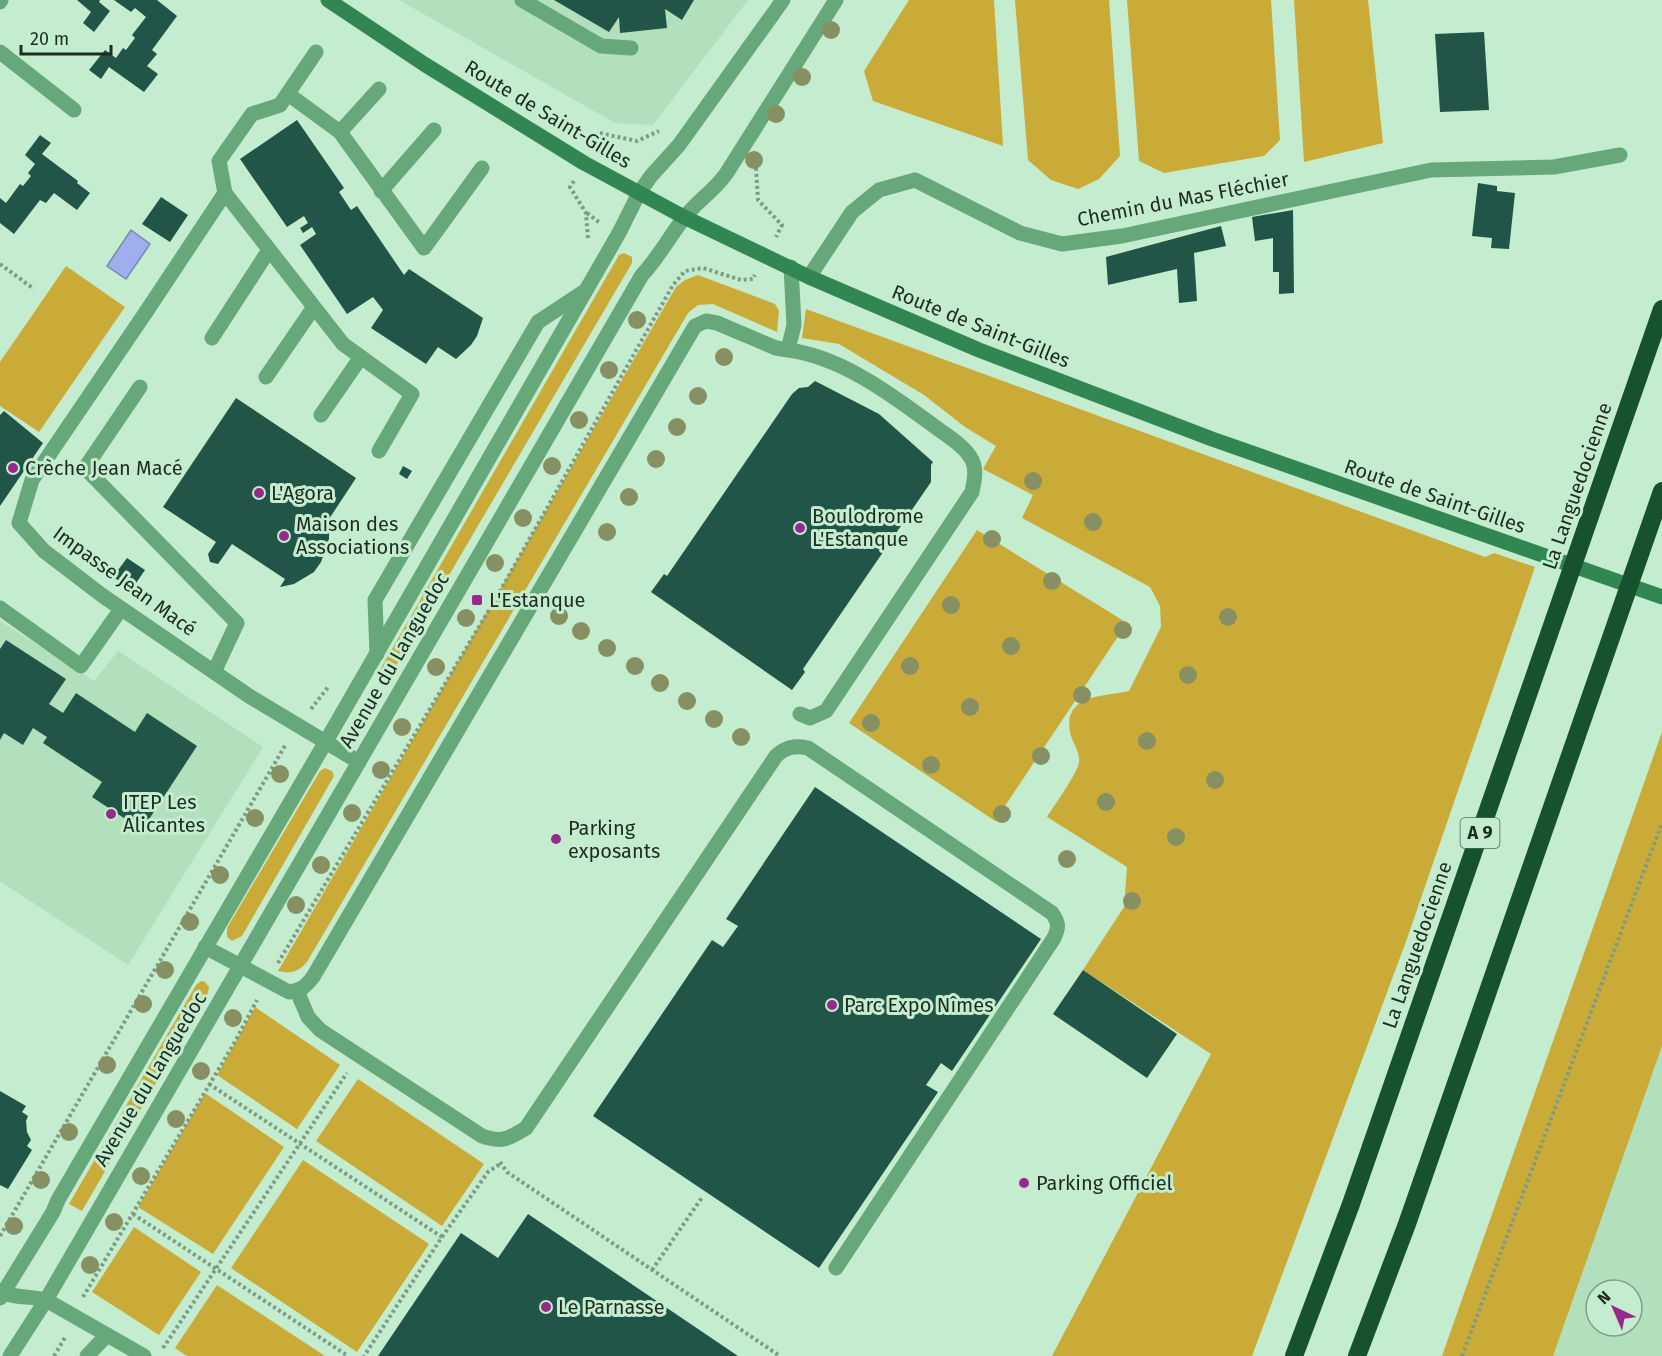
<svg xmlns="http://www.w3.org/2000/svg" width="1662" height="1356" font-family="'Fira Sans',sans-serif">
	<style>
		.built { fill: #b2e0bd; fill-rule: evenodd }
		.green { fill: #cbab38 }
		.water { fill: #9fafee; stroke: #7888b0; stroke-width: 1.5 }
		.building { fill: #205547 }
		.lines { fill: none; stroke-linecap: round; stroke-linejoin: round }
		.path { stroke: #7e9b85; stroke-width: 4; stroke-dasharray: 3 3; stroke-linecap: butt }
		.service { stroke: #66a87a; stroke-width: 15 }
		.minor { stroke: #66a87a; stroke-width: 15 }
		.tertiary { stroke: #66a87a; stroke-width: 15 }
		.secondary { stroke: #328651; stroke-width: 15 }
		.motorway { stroke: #17522e; stroke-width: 18 }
		.tree { fill: #869063 }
		.poi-dot { fill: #96298a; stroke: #c4ecce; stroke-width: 2 }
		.labels { text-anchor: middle; stroke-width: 6; stroke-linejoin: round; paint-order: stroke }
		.shield { fill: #c4ecce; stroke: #4f6655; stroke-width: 1.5 }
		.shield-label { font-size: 18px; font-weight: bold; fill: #1d2c21 }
		.street-label { font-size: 20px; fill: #1d2c21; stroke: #c4ecce }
		.poi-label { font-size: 20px; fill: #1d2c21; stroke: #c4ecce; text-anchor: start }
	</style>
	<rect width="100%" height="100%" fill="#c4ecce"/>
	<path class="built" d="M399 0H748L653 125 615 123Z
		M0 621 94 681 118 651 263 747 128 965 0 881Z
		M1662 751V1356H1445ZM1596 1290H1632V1326H1596Z"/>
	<path class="green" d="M909 0H994L1003 146 873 101 864 71Z
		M1015 0H1109L1120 156 1099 179 1078 189 1051 180 1028 160Z
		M1127 0H1271L1280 140 1264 156 1164 173 1139 161Z
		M1294 0H1368L1383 143 1304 162Z
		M624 253 632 257V263L387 681 377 675 619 255Z
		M66 266 125 307 39 432 0 406V362Z
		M698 275 775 304 779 311 777 332 713 304 698 305 688 313 307 962C298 972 291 974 278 971L676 287 685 280Z
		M806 309 1485 557 1494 553 1535 567 1408 936 1252 1356H1052L1211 1054 1083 970 1124 907 1127 867 1047 817C1053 807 1079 771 1079 762 1080 752 1074 745 1071 736 1060 694 1103 697 1129 691L1161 627 1160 606 1150 587 1022 518 1033 495 983 469 996 446 965 427 924 395 839 344 802 338Z
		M977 530 1127 623 995 821 849 723Z
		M1662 732V1046L1553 1356H1442Z
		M325 768 332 771 334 776 242 936 232 941 227 937V928L320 771Z
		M201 981 205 982 209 987 208 993 82 1211 69 1204 196 985Z
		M255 1007 340 1065 297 1129 217 1075Z
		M358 1079 484 1164 442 1226 316 1141Z
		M205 1093 284 1147 213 1254 138 1207Z
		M303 1160 429 1244 357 1352 231 1268Z
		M134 1227 201 1272 159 1335 92 1292Z
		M217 1285 325 1356H187L175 1348Z"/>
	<path class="water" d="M131 230 150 244 126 279 107 266Z"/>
	<path class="building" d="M77 0H100L99 2 110 11 94 32 83 23 91 12Z
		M114 0H157L177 16 152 50 157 54 147 66 158 74 144 92 109 67 101 79 89 70 105 50 116 58 123 48 126 50 135 38 132 35 146 17 135 8 131 12Z
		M554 0H694L682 20 665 9 667 28 620 33 619 17 609 32Z
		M1484 32 1489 110 1440 112 1435 34Z
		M297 120 344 188 339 192 351 210 357 206 404 275 409 269 483 318 477 336 471 345 456 359 438 347 426 364 371 328 383 310 373 297 347 314 300 245 316 234 312 227 303 233 300 228 308 223 304 216 287 227 240 159Z
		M40 135 51 143 42 154 78 181 77 183 90 193 77 210 54 193 46 203 40 200 14 234 0 223V198L6 203 20 184 23 186 31 176 28 173 35 164 25 155Z
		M1478 183 1497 186V191L1515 193 1509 249 1491 248 1492 238 1472 236Z
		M161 197 188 215 170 242 142 224Z
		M1293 210 1294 293 1279 294V272H1273V238L1255 241 1252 217Z
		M1221 226 1226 246 1194 253 1197 301 1179 303 1177 269 1108 285 1106 257Z
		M815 381 879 414 933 462 931 465V482L803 669 805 672 792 690 651 592 664 574 667 576 792 394 799 388 808 387Z
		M236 398 356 478 329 519V539L321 562 314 572 294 584 280 587 285 579 232 544 218 564 210 562 208 554 216 542 163 507Z
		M4 411 43 443 0 506V415Z
		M403 466 412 471 407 479 399 474Z
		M127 558 145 570 132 589 113 577Z
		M6 640 66 679 49 704 63 713 76 693 135 732 147 713 197 746 142 830 92 797 102 782 43 743 47 737 33 728 23 745 4 733 0 740V649Z
		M815 787 1041 939 952 1071 941 1063 926 1085 938 1092 819 1268 593 1116 712 940 723 947 738 926 726 919Z
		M1083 970 1177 1034 1147 1078 1053 1014Z
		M0 1091 26 1106 22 1112 28 1116 26 1121 27 1132 31 1140 27 1146 32 1150 8 1189 0 1185Z
		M528 1214 738 1356H378L461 1233 498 1258Z"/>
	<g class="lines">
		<path class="path" d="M594 143 599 133 637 141 659 131
			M756 168 758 200 782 225 776 237
			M574 181 570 187 586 213 588 239
			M587 213 600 223
			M0 264 34 289
			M311 709 329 686
			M278 963 495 600 673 285 685 271 703 268 741 280 753 279 755 275
			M209 1084 442 1237 364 1356
			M500 1162 507 1172 780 1356
			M133 1214 348 1356
			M0 1236 286 744
			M442 1237 488 1172 500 1164
			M652 1270 703 1196
			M83 1297 236 1040 257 1000
			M163 1348 347 1073
			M54 1356 66 1336
			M1462 1356 1662 823"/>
		<path class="service" d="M522 0 601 46 631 48
			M288 94 340 132 424 248 482 168
			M340 132 379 89
			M381 191 434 130
			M225 193 219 161 252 114 280 105 316 52
			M146 312 225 193 343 344 412 394 379 451
			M212 338 269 250
			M788 350C842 357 892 395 934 426 947 436 965 446 972 460 977 470 974 482 972 492L826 711 810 718 800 714
			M266 377 314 307
			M140 387 85 468 237 623 214 672
			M321 415 361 357
			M0 608 81 666 121 609
			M377 654 375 600 538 322 585 291
			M205 947 289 992C301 991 306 986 313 977L695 326 706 321 717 323 776 348 788 350 794 325 791 267
			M297 991 308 1017 320 1030 482 1136C502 1143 508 1139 526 1128L776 756C786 747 794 745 808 748L1052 913C1059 923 1059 927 1054 938L836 1268
			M87 1356 107 1335"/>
		<path class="minor" d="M0 2 1 0
			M0 52 74 110
			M809 277 852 212 879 190 915 180 1020 233 1062 244 1122 236 1431 170 1554 167 1620 155
			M146 312 32 480 19 523 44 551 103 596 249 696 359 762
			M0 1291C12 1298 31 1296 46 1300L144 1356"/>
		<path class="tertiary" d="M0 1298 53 1212 58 1200 325 743 619 233 639 193 651 176 679 145 783 0
			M10 1356 46 1300 642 275C659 257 669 237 684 218 696 202 714 191 726 174L836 0"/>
		<path class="secondary" d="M328 0 424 64 584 163 684 217 809 277 979 350 1212 439 1662 597"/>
		<path class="motorway" d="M1294 1356 1351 1204 1662 309
			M1357 1356 1407 1224 1662 491"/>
	</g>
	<g class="tree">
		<circle cx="831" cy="30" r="9"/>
		<circle cx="802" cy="77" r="9"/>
		<circle cx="776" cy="114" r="9"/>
		<circle cx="754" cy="160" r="9"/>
		<circle cx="637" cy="320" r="9"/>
		<circle cx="724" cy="357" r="9"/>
		<circle cx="609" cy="370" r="9"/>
		<circle cx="698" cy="396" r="9"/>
		<circle cx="579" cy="420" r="9"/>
		<circle cx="677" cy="427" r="9"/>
		<circle cx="656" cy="459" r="9"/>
		<circle cx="552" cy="466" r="9"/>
		<circle cx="1033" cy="481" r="9"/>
		<circle cx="629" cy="497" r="9"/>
		<circle cx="523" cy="518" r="9"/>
		<circle cx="1093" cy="522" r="9"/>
		<circle cx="607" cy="532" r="9"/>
		<circle cx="992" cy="539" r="9"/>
		<circle cx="495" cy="563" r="9"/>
		<circle cx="1052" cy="581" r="9"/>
		<circle cx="951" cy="605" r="9"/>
		<circle cx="559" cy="616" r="9"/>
		<circle cx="1228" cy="617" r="9"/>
		<circle cx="466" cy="618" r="9"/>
		<circle cx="1123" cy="630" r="9"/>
		<circle cx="581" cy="631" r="9"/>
		<circle cx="1011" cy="646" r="9"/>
		<circle cx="607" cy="648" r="9"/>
		<circle cx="635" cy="666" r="9"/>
		<circle cx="910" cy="666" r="9"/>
		<circle cx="436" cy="667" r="9"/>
		<circle cx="1188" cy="675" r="9"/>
		<circle cx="660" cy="683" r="9"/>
		<circle cx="1082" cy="695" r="9"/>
		<circle cx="687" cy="701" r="9"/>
		<circle cx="970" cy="707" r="9"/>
		<circle cx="714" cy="719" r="9"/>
		<circle cx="871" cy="723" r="9"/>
		<circle cx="402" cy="727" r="9"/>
		<circle cx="741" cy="737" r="9"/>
		<circle cx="1147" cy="741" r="9"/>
		<circle cx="1041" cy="756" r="9"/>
		<circle cx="931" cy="765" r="9"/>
		<circle cx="381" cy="770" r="9"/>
		<circle cx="280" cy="774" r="9"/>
		<circle cx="1215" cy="780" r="9"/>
		<circle cx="1106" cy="802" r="9"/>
		<circle cx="352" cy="813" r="9"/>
		<circle cx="1002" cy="814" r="9"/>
		<circle cx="255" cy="818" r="9"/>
		<circle cx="1176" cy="837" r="9"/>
		<circle cx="1067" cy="859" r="9"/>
		<circle cx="321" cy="865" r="9"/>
		<circle cx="220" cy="875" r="9"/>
		<circle cx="1132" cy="901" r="9"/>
		<circle cx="296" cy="905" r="9"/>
		<circle cx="190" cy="922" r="9"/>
		<circle cx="165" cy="970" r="9"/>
		<circle cx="143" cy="1004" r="9"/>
		<circle cx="233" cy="1018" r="9"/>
		<circle cx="107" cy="1065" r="9"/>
		<circle cx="201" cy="1071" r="9"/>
		<circle cx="176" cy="1119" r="9"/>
		<circle cx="69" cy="1132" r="9"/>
		<circle cx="141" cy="1176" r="9"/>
		<circle cx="41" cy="1180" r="9"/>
		<circle cx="114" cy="1222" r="9"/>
		<circle cx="14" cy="1226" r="9"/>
		<circle cx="90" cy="1265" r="9"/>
	</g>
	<g class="poi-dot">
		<circle cx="13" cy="468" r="6"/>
		<circle cx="259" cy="493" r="6"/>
		<circle cx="800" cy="528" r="6"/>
		<circle cx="284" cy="536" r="6"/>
		<rect x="471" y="594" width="12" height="12" rx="3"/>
		<circle cx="111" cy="814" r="6"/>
		<circle cx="556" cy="839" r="6"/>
		<circle cx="832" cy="1005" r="6"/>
		<circle cx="1024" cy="1183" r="6"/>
		<circle cx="546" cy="1307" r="6"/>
	</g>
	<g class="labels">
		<rect class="shield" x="1460.5" y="818" width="39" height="30" rx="4.5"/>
		<g class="shield-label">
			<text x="1480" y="839">A 9</text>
		</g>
		<g class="street-label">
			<text transform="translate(548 114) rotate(31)" y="7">Route de Saint-Gilles</text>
			<text transform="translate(1183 199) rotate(-11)" y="7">Chemin du Mas Fléchier</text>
			<text transform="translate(981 326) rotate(22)" y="7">Route de Saint-Gilles</text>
			<text transform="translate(1577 486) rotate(-71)" y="7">La Languedocienne</text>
			<text transform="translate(1435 496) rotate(19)" y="7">Route de Saint-Gilles</text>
			<text transform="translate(125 581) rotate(36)" y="7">Impasse Jean Macé</text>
			<text transform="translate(394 660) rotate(-60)" y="7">Avenue du Languedoc</text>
			<text transform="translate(1417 945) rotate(-71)" y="7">La Languedocienne</text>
			<text transform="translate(150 1079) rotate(-59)" y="7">Avenue du Languedoc</text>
		</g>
		<g class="poi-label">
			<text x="25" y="475">Crèche Jean Macé</text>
			<text x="271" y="500">L'Agora</text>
			<text x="812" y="523">Boulodrome<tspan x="812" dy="23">L'Estanque</tspan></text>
			<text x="296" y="531">Maison des<tspan x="296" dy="23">Associations</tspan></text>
			<text x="489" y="607">L'Estanque</text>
			<text x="123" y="809">ITEP Les<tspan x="123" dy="23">Alicantes</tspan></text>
			<text x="568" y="835">Parking<tspan x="568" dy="23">exposants</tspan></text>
			<text x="844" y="1012">Parc Expo Nîmes</text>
			<text x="1036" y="1190">Parking Officiel</text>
			<text x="558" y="1314">Le Parnasse</text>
		</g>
	</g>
	<g transform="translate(1614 1308) rotate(316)"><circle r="28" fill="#c4ecce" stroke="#819f89" stroke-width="1.5"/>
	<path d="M0-4.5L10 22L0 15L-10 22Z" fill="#96298a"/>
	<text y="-9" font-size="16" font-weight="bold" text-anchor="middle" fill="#1d2c21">N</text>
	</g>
	<path d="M21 45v9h90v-9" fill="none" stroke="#1d2c21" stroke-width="3"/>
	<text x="30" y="45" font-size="18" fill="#1d2c21" stroke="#c4ecce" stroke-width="4.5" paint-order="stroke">20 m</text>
</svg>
